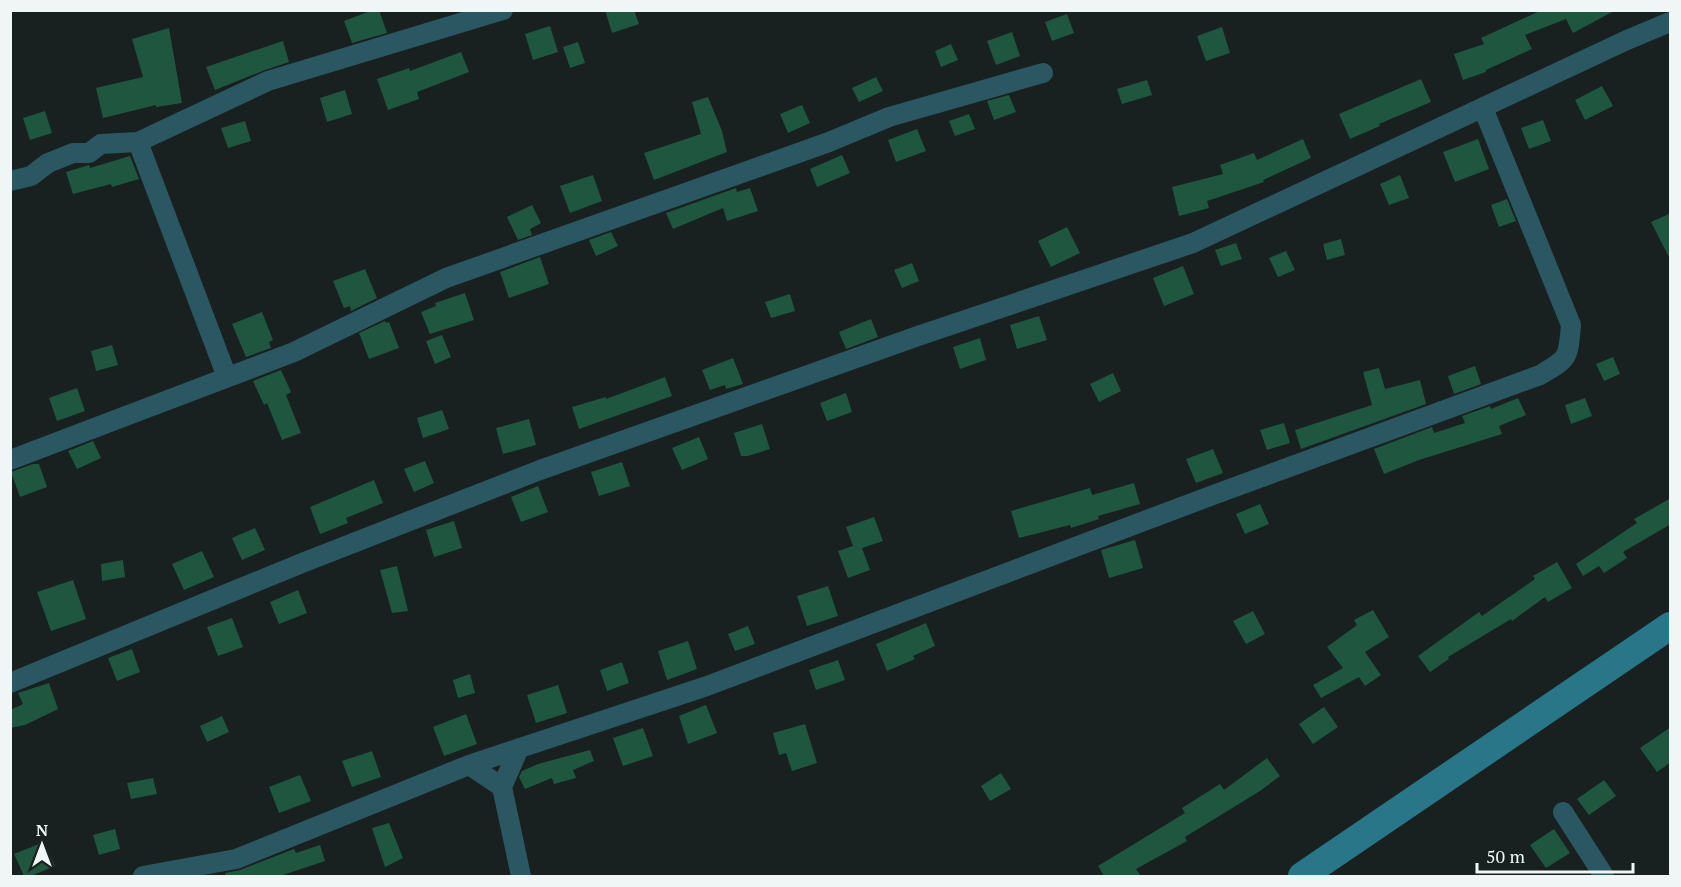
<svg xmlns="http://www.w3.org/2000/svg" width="1681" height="887" font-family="'PT Serif',serif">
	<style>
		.building { fill: #1e5640 }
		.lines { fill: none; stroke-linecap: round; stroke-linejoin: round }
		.street { stroke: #2b5762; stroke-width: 20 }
		.secondary { stroke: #297688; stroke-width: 28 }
	</style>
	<rect width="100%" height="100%" fill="#182120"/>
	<path class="building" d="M373 10H379L387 33 352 43 344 21Z
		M605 10H634L639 24 612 33Z
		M1542 10H1616L1573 33 1566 19 1525 35 1532 49 1486 70V72L1463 80 1454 54 1484 44 1481 38Z
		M1067 14 1074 33 1052 41 1045 22Z
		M550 26 558 52 533 60 525 34Z
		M1222 27 1230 53 1206 61 1197 36Z
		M169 28 182 103 156 107V105L103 118 96 88 143 77 132 39Z
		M1012 32 1020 56 996 65 987 41Z
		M283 41 289 62 265 70 215 90 206 67Z
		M578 42 585 63 570 68 563 47Z
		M951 44 958 60 941 67 935 51Z
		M461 52 469 72 417 92 419 99 388 110 377 79 409 68 410 71Z
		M876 77 883 91 859 102 852 88Z
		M1421 79 1431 102 1379 124 1380 126 1350 139 1339 114Z
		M1147 80 1152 95 1122 104 1117 89Z
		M1602 86 1613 106 1585 120 1575 100Z
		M345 90 352 114 327 122 320 98Z
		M1009 95 1016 112 994 120 987 101Z
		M708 97 722 131 727 152 654 180 644 153 701 134 692 102Z
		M802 105 810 123 788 133 780 114Z
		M45 111 52 133 30 140 23 118Z
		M969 114 975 129 955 136 949 121Z
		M1543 120 1551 141 1529 149 1521 128Z
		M245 121 251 141 228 148 221 128Z
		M917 129 926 151 896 162 888 140Z
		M1303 139 1311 158 1263 180 1264 182 1207 201 1209 208 1179 216 1172 187 1223 174 1220 165 1254 153 1257 160Z
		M1478 139 1489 169 1455 182 1443 152Z
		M842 155 850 173 817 187 810 169Z
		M130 156 139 179 112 187 111 184 73 194 66 172 89 165 90 168Z
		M593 175 602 201 570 213 560 186Z
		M1400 175 1409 198 1389 205 1380 184Z
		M736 188 737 192 750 188 758 211 727 221 723 208 673 229 666 213Z
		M1507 199 1516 221 1499 227 1491 205Z
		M532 205 541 223 530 229 532 235 518 240 507 217Z
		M1671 213V261L1651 222Z
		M1067 227 1080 253 1051 267 1038 241Z
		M611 232 618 246 596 256 589 240Z
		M1341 239 1345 255 1327 260 1323 244Z
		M1236 243 1242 259 1221 266 1215 250Z
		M1286 251 1295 270 1278 277 1269 258Z
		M540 257 549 284 509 298 500 272Z
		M912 263 919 281 902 288 894 270Z
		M1183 266 1194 294 1164 306 1153 278Z
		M365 269 377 298 351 311 350 306 344 308 333 281Z
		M465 293 474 320 430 334 421 312 436 306 435 303Z
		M790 294 795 311 771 318 765 302Z
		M262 312 273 340 269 342 271 348 246 357 232 324Z
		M1039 316 1047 340 1017 349 1010 325Z
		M871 319 878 337 846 349 839 332Z
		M385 321 386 323 389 322 399 348 369 359 359 333Z
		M442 335 451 357 435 364 426 341Z
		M980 338 986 360 960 369 953 347Z
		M112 345 118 365 96 371 91 351Z
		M1613 357 1620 374 1604 381 1596 364Z
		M733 358 743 384 726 389 725 385 710 390 702 370Z
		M1475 366 1481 384 1454 394 1448 376Z
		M1379 368 1385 389 1420 380 1426 404 1301 449 1295 430 1372 405 1363 372Z
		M281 370 291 392 286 395 301 433 282 440 267 403 264 405 253 381Z
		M1113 373 1121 391 1099 402 1090 384Z
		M665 377 672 396 579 429 572 407 606 397V399Z
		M77 388 85 411 57 421 49 398Z
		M846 393 852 412 827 421 820 403Z
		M1518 398 1526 415 1499 426 1502 434 1419 460 1384 474 1374 449 1432 427 1434 433 1465 423 1462 416 1490 406 1491 409Z
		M1585 398 1592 416 1571 424 1565 405Z
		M442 410 449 429 423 438 417 418Z
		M529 419 536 445 503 454 496 428Z
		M1284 423 1290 443 1267 450 1260 430Z
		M762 424 770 449 748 456H741L734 433Z
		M699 437 708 459 682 470 672 448Z
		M93 441 101 458 77 469 68 451Z
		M1213 449 1223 473 1196 483 1186 459Z
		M425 461 434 483 414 492 404 469Z
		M622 462 630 486 599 496 591 472Z
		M33 464H39L47 487 20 497 11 472Z
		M374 480 383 503 346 518 348 523 320 534 310 507Z
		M1134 483 1140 504 1098 516 1099 519 1071 528 1070 525 1019 538 1011 511 1090 488 1092 495Z
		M538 486 548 512 521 522 511 497Z
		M1671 498V524L1623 552 1627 558 1604 573 1599 566 1583 576 1576 564 1637 523 1634 519Z
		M1260 504 1269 524 1245 534 1236 514Z
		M874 517 883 541 862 548 870 570 848 578 838 551 853 546 846 527Z
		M454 521 462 548 434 557 426 530Z
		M255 528 265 550 242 560 232 538Z
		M1135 540 1143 568 1109 578 1101 550Z
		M202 551 214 577 184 590 172 564Z
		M123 560 125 577 102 581 101 564Z
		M1557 562 1572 588 1548 602 1545 597 1512 621 1511 619 1448 657 1449 659 1430 672 1418 656 1479 612 1482 616 1535 579 1533 576Z
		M397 566 408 611 392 613 380 570Z
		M73 580 86 619 51 631 37 592Z
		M828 586 838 616 807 626 797 596Z
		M298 590 307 613 279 624 270 602Z
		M1373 610 1389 637 1365 652 1381 675 1365 686 1359 677 1321 698 1313 685 1343 668 1327 647 1357 625 1354 620Z
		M1253 611 1265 634 1246 644 1233 621Z
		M232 618 243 647 218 656 207 627Z
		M926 623 935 646 913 656 915 659 887 671 876 644Z
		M748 626 755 644 735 651 728 634Z
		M688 641 697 669 667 680 658 651Z
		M132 649 140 672 117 681 108 658Z
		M838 660 845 680 816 690 809 670Z
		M622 662 629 683 607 691 600 670Z
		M470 674 475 693 458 698 453 680Z
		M49 683 58 709 25 725 10 728V710L23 704 18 693Z
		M558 685 567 713 536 723 527 695Z
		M706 705 717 733 688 744 679 716Z
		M1324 707 1338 727 1313 744 1299 724Z
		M466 714 477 744 444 756 433 727Z
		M222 716 229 732 207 742 200 726Z
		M805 724 817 763 792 771 786 753 779 755 773 733Z
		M1671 727V762L1657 772 1640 748Z
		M643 728 653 756 623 766 613 738Z
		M590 750 594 761 573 770 576 778 554 784 552 778 525 789 519 777 522 771 538 764Z
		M372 751 381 777 352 787 342 761Z
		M1267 758 1280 776 1260 791 1185 837 1187 841 1136 869 1141 876H1104L1098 866 1185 813 1182 808 1220 784 1224 790Z
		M1001 773 1011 789 990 801 981 786Z
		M300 775 311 801 279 813 269 787Z
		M153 778 157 794 131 799 127 783Z
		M1604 780 1616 796 1589 815 1577 799Z
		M389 823 403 858 385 867 372 828Z
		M115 829 120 849 99 855 93 835Z
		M1554 829 1570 853 1546 868 1530 845Z
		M44 842 55 866 31 876H24L14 854Z
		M320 845 325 861 280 876H226L225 873 240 870 294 849 296 853Z"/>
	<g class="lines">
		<path class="street" d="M138 142 227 377
			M10 181 31 176 48 163 73 153H89L101 144 138 142 268 81 503 10
			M10 460 294 352 446 278 829 142 889 117 1043 73
			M10 683 302 563 540 470 918 336 1193 243 1627 40 1670 22
			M519 748 502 787 521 876
			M469 765 502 787
			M1563 812 1604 876
			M143 876 236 859 469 765 707 686 1205 498 1540 375C1569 358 1568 359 1571 325L1483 108"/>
		<path class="secondary" d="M1302 876 1670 626"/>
	</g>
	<rect width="1681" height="887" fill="none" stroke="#f0f6f6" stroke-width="24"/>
	<g transform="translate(42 845)" stroke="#182120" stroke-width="4.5" paint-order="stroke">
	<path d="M0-4.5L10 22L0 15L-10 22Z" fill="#f0f6f6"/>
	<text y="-9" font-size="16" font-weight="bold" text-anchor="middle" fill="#f0f6f6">N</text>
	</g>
	<path d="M1477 863v9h156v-9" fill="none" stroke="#f0f6f6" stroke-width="3"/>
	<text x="1486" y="863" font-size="18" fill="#f0f6f6" stroke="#182120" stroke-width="4.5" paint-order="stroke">50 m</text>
</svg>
